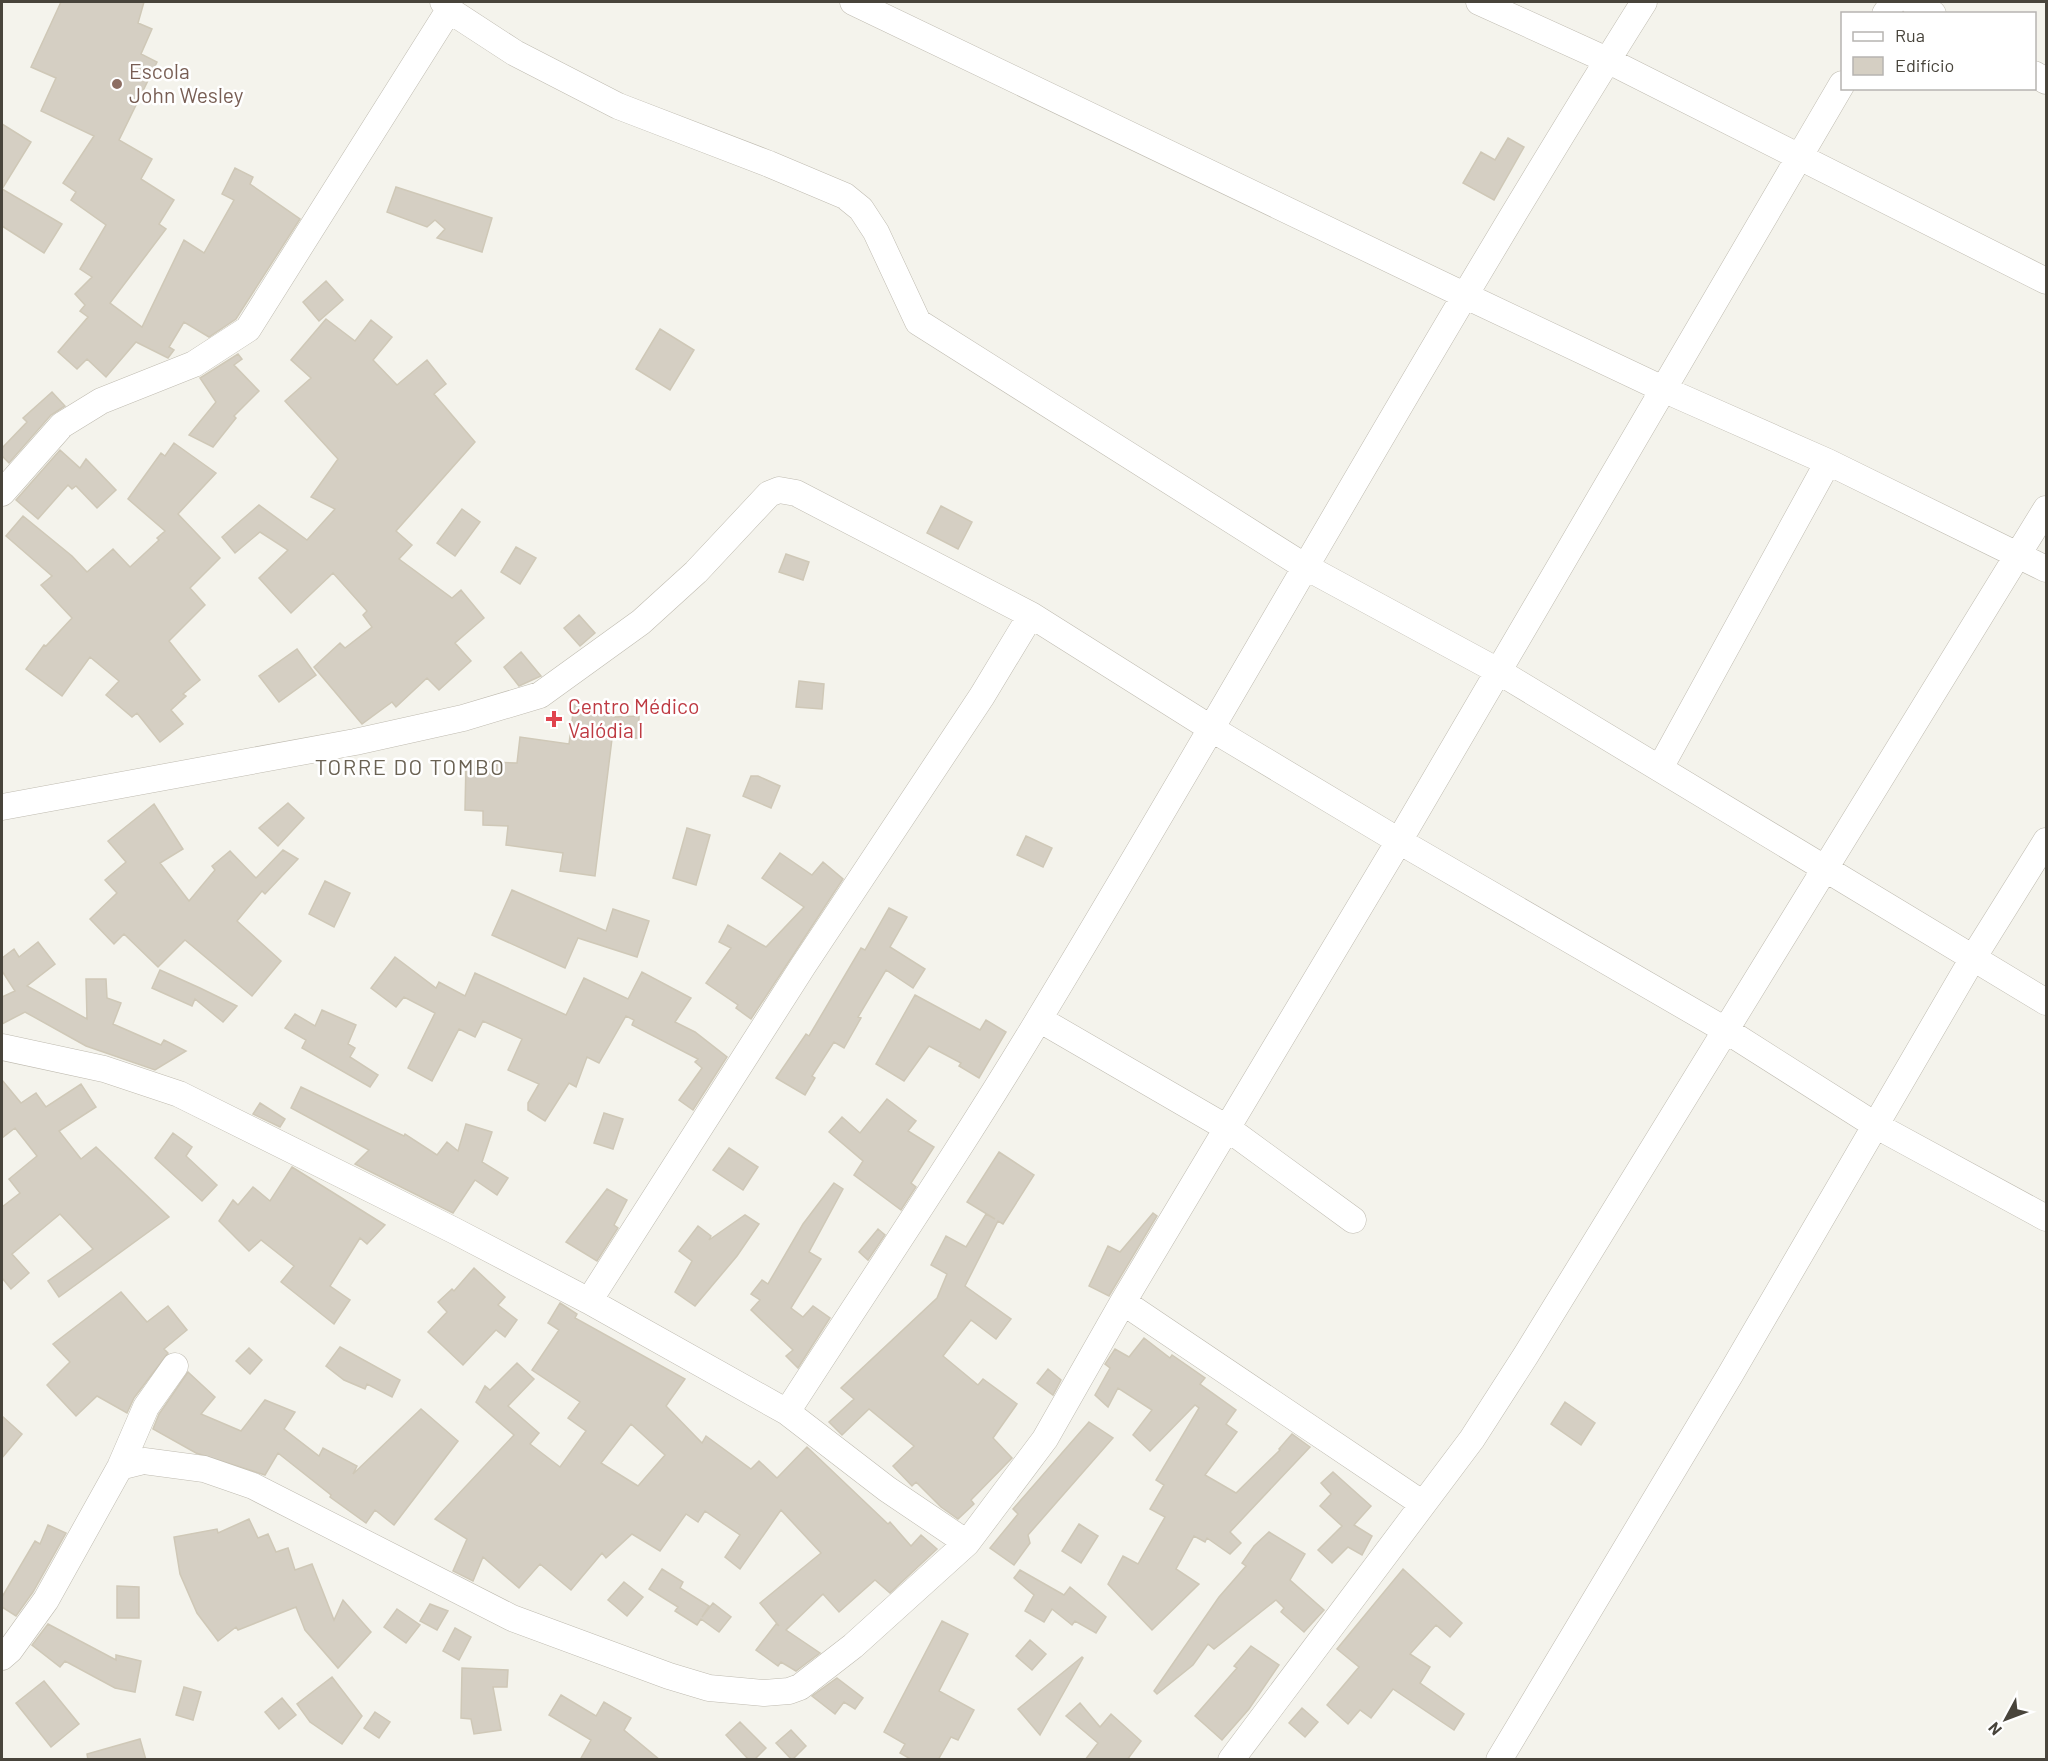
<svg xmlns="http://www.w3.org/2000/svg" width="2048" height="1761" font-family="Barlow,sans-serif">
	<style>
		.building { fill: #d5cfc3; stroke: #cfc8b7; stroke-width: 1.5; fill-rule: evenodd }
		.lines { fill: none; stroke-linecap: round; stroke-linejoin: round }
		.minor-casing { stroke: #bfbbb0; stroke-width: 27 }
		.minor { stroke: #fff; stroke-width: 26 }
		.education-dot { fill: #8d6e63; stroke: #fff; stroke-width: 2 }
		.health-dot { fill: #e0444e; stroke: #fff; stroke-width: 2 }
		.labels { text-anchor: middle; stroke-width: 5; stroke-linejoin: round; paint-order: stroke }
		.education-label { font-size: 21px; fill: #785e54; stroke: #fff; text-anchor: start }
		.health-label { font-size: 21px; fill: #be3a42; stroke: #fff; text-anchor: start }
		.neighbourhood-label { font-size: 22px; letter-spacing: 1.5px; fill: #6a6253; stroke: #fff }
	</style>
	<rect width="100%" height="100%" fill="#f4f3ec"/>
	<path class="building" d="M61 2H144L138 23 152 29 141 54 157 62 119 140 152 159 141 179 174 200 159 224 166 229 110 303 142 327 184 240 204 253 234 200 222 194 235 168 253 177 250 184 300 219 236 319 209 337 184 322 169 347 174 350 168 358 136 342 106 377 87 359 77 369 58 352 88 317 80 311 85 305 75 294 92 277 80 269 106 225 71 200 76 192 63 183 94 136 41 111 56 78 31 67Z
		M2 124 31 142 2 189 62 224 44 253 2 226Z
		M1508 138 1524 147 1494 200 1463 183 1481 152 1495 160Z
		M396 187 492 218 482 252 437 238 445 229 435 220 427 227 387 212Z
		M326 281 343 300 319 321 303 302Z
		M326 319 355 341 371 320 392 337 373 360 397 385 427 360 446 384 434 394 475 442 396 531 412 545 399 559 452 598 461 590 484 618 455 643 471 661 439 690 427 678 396 707 392 702 362 724 314 667 340 643 345 648 372 627 363 615 367 611 333 573 291 613 259 578 288 550 260 532 235 553 222 537 259 505 307 540 335 509 311 497 338 459 285 401 311 378 291 360Z
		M660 329 694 350 670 390 636 369Z
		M238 354 242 359 234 365 259 391 234 416 236 418 213 447 189 435 216 402 200 378Z
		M52 392 65 406 51 415 9 463 2 456V448L27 422 23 418Z
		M174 443 216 473 178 514 220 558 190 588 205 605 169 641 200 680 183 694 186 696 171 710 183 724 160 742 137 713 132 717 106 695 119 681 90 657 62 696 26 669 44 645 46 646 72 618 41 585 52 576 6 536 23 516 72 556 87 572 113 549 130 567 159 540 157 538 165 531 128 499 161 453 165 456Z
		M60 450 80 468 86 459 116 490 97 508 76 486 72 489 68 485 38 519 16 500Z
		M941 506 972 522 958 549 927 533Z
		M462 509 480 522 455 556 437 543Z
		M516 547 536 558 520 584 501 572Z
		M786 554 809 562 803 580 779 572Z
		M579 615 595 633 580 646 564 628Z
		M297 649 316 675 279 702 259 676Z
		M521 652 541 676 519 686 504 667Z
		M799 681 824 684 822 709 796 707Z
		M574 705 616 710 615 717 639 716V738L612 739 595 876 560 871 563 853 506 845 508 826 483 825V811L465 810 466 761 517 763 520 737 569 744Z
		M751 776H758L780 786 771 808 743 796Z
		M288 803 304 818 278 846 259 828Z
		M154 804 183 849 160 863 189 901 215 870 212 866 230 851 256 878 283 850 298 859 265 894 262 891 237 921 281 961 252 996 185 940 158 967 124 934 114 944 90 919 117 893 105 880 126 862 108 841Z
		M687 828 710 835 696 885 673 878Z
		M1026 836 1052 848 1043 867 1017 855Z
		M780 853 812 875 823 862 843 879 751 1019 736 1008 738 1005 706 983 731 948 719 942 728 925 766 947 804 907 762 878Z
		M325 881 350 893 334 927 309 914Z
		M512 890 606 931 613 909 649 921 637 957 578 938 565 968 492 935Z
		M889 908 907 917 890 947 925 969 913 988 886 970 858 1017 861 1018 844 1048 834 1042 812 1076 815 1078 805 1095 776 1078 806 1034 809 1036 861 948 865 950Z
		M38 942 55 964 27 986 87 1019 86 979H106L107 998 121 1003 113 1024 161 1045 164 1040 186 1051 155 1070 86 1046 25 1012 2 1024V997L15 991 2 971V958L14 949 19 957Z
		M395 957 436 988 439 982 465 996 475 973 566 1015 584 978 628 999 642 972 691 998 675 1022 695 1032 727 1057 693 1110 679 1100 702 1068 695 1062 698 1059 632 1025 634 1020 626 1016 599 1063 587 1057 576 1087 569 1083 545 1121 528 1110V1103L539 1084 508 1070 522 1039 483 1021 475 1037 459 1029 432 1081 408 1068 435 1013 404 997 396 1007 371 988Z
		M160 970 200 988 237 1006 223 1022 195 999 192 1006 152 988Z
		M915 995 980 1030 986 1020 1006 1032 979 1078 959 1066 961 1063 929 1046 904 1081 876 1064Z
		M322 1010 356 1025 348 1044 355 1048 350 1057 378 1075 370 1087 302 1048 306 1040 285 1028 295 1014 315 1026Z
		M2 1080 21 1103 36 1093 46 1107 81 1084 96 1107 59 1131 81 1159 96 1147 169 1217 59 1297 48 1281 93 1249 60 1214 12 1254 29 1273 11 1289 2 1278V1207L20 1193 9 1179 37 1156 15 1128 2 1138Z
		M301 1087 404 1136 405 1134 437 1155 447 1142 458 1151 466 1124 492 1132 482 1162 508 1178 497 1195 475 1180 453 1213 355 1164 369 1150 291 1108Z
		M887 1099 916 1121 908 1131 934 1147 911 1183 916 1187 901 1210 854 1175 863 1161 829 1132 842 1117 860 1133Z
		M260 1103 285 1119 280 1127 253 1114Z
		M604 1113 623 1119 613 1149 594 1143Z
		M173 1133 192 1147 186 1156 217 1185 202 1201 155 1158Z
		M729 1148 758 1167 743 1190 713 1170Z
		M999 1152 1034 1175 1003 1224 998 1221 965 1286 1011 1319 996 1339 971 1320 943 1356 978 1385 983 1379 1017 1404 993 1438 1012 1458 971 1500 974 1504 958 1519 941 1507 916 1482 912 1486 893 1466 914 1446 869 1409 842 1435 829 1422 854 1399 841 1388 937 1298 947 1274 931 1265 946 1236 966 1247 986 1214 995 1219 967 1202Z
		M292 1167 385 1225 367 1244 360 1238 330 1286 350 1300 334 1324 281 1282 294 1266 261 1240 249 1251 219 1221 233 1200 238 1205 253 1187 270 1201Z
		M834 1183 843 1189 809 1252 821 1259 791 1308 803 1317 813 1306 830 1318 798 1368 786 1356 793 1350 751 1310 760 1300 751 1294 762 1280 768 1284 803 1224Z
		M607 1189 627 1200 614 1225 618 1228 597 1261 566 1242Z
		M1153 1213 1157 1216 1109 1296 1089 1286 1108 1246 1120 1252Z
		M745 1215 759 1224 737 1256 695 1306 675 1292 692 1261 679 1251 698 1226 711 1236 709 1240Z
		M878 1229 885 1235 868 1260 859 1252Z
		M474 1268 505 1297 498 1305 517 1320 505 1337 496 1330 463 1365 428 1332 447 1312 438 1302 452 1289 454 1291Z
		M121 1292 147 1322 168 1306 187 1330 164 1349 168 1353 134 1398 127 1413 97 1396 76 1416 47 1385 70 1362 53 1344Z
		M560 1303 577 1314 575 1318 685 1379 666 1406 702 1443 706 1436 751 1469 759 1461 777 1478 807 1447 888 1524 890 1522 911 1546 921 1535 937 1549 890 1593 875 1580 839 1612 823 1594 786 1630 820 1653 796 1671 781 1662 778 1666 756 1650 776 1624 779 1626 760 1603 821 1553 781 1510 740 1569 725 1557 740 1535 705 1511 698 1522 686 1514 660 1551 632 1534 606 1558 602 1553 571 1590 540 1564 519 1588 483 1557 473 1581 453 1571 467 1539 435 1519 514 1435 476 1402 485 1386 490 1390 517 1363 534 1379 508 1406 539 1433 530 1444 560 1467 586 1431 568 1418 580 1402 532 1370 559 1330 548 1323ZM631 1424 665 1455 638 1486 601 1463Z
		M1144 1338 1170 1358 1172 1355 1205 1378 1200 1384 1236 1410 1226 1424 1237 1432 1205 1475 1236 1493 1280 1450 1279 1449 1292 1434 1310 1447 1230 1532 1241 1543 1230 1554 1207 1538 1205 1542 1194 1536 1176 1569 1199 1584 1152 1630 1108 1584 1123 1556 1138 1564 1165 1517 1150 1509 1164 1485 1156 1480 1199 1408 1195 1405 1150 1451 1133 1435 1152 1410 1118 1388 1108 1407 1095 1395 1110 1368 1105 1364 1115 1349 1129 1357Z
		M340 1347 400 1380 392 1397 367 1384 365 1389 344 1380 326 1366Z
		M249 1348 262 1360 250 1374 236 1361Z
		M1048 1369 1061 1380 1053 1395 1037 1383Z
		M188 1372 215 1397 201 1414 241 1431 265 1400 295 1412 284 1429 319 1456 323 1448 357 1466 353 1474 421 1409 458 1441 394 1525 375 1510 366 1523 330 1497 331 1495 278 1453 265 1475 196 1453 153 1429 159 1414Z
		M1565 1402 1595 1423 1581 1445 1551 1424Z
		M2 1416 22 1434 2 1458Z
		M1089 1422 1113 1438 1028 1535 1030 1543 1014 1565 990 1548 1018 1514 1013 1509Z
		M1333 1472 1371 1506 1354 1525 1372 1536 1362 1555 1348 1547 1332 1563 1318 1550 1342 1526 1320 1506 1331 1494 1321 1483Z
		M249 1519 258 1538 268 1534 276 1552 288 1548 295 1570 312 1564 334 1620 343 1600 371 1632 338 1668 305 1630 296 1607 238 1630 236 1627 218 1641 197 1613 180 1574 174 1537 217 1529 218 1533Z
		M1079 1524 1098 1536 1081 1563 1062 1551Z
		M48 1525 66 1533 33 1592 16 1616 2 1607V1597L35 1541 40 1544Z
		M1269 1532 1305 1554 1290 1580 1324 1610 1304 1632 1281 1612 1284 1608 1276 1600 1214 1649 1208 1644 1193 1665 1157 1694 1154 1691 1219 1597 1246 1566 1242 1563 1254 1546Z
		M662 1569 683 1582 680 1588 709 1606 702 1617 713 1603 731 1617 719 1632 701 1619 697 1625 675 1611 678 1607 649 1589Z
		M1403 1569 1462 1623 1450 1637 1436 1625 1410 1654 1430 1667 1420 1683 1464 1714 1454 1730 1393 1689 1371 1718 1360 1710 1348 1724 1327 1705 1359 1667 1337 1649Z
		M1020 1570 1064 1595 1070 1587 1106 1617 1096 1633 1075 1621 1072 1625 1052 1609 1044 1622 1025 1611 1034 1595 1014 1578Z
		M624 1582 643 1597 627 1616 608 1600Z
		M117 1586 139 1587V1618H117Z
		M430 1604 448 1611 437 1630 420 1621Z
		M397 1609 420 1625 406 1643 384 1627Z
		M942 1621 968 1634 939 1691 974 1710 958 1740 951 1737 938 1760H912L900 1753 905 1744 884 1732Z
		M48 1624 116 1660V1655L141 1661 135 1692 115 1688 65 1661 60 1667 32 1645Z
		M455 1628 471 1637 459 1660 443 1651Z
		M1030 1640 1046 1654 1032 1670 1016 1656Z
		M1251 1646 1279 1665 1249 1709 1222 1740 1195 1716 1237 1668 1234 1666Z
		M1082 1657 1083 1658 1040 1735 1018 1709Z
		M462 1668 508 1670 507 1687H493L501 1730 474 1734 471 1719 461 1718Z
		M332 1677 362 1716 342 1744 310 1722 297 1704Z
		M837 1678 863 1698 855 1709 844 1702 835 1714 812 1696Z
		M44 1681 79 1724 51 1747 16 1703Z
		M184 1687 201 1692 193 1720 176 1715Z
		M561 1695 596 1716 604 1702 631 1718 624 1730 660 1760H580L591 1740 549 1715Z
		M282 1698 296 1715 279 1729 265 1712Z
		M1080 1703 1100 1727 1111 1714 1141 1741 1127 1760H1085L1098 1743 1066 1716Z
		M1302 1708 1318 1722 1305 1737 1289 1723Z
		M375 1712 390 1722 379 1738 364 1728Z
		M740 1722 766 1748 754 1760H749L726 1735Z
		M791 1730 806 1746 792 1760 776 1743Z
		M140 1739 146 1760H88L87 1754Z"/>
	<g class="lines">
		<defs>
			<path id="minor" d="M443 2 449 10 515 53 618 106 769 164 845 196 861 209 876 232 918 322 1304 566 1498 671 2046 1002
				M853 2 1466 296 1665 390 1828 462 2046 569
				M1479 2 1607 60 2046 281
				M1913 2 1933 14
				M1885 14 1893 2
				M2034 74 2046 81
				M2 493 62 425 101 401 194 364 248 329 449 10
				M1660 768 1828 462
				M2 807 355 742 463 718 540 695 641 622 696 572 769 494 779 490 796 493 1031 615 1212 729 1399 841 1727 1031 1875 1125 2046 1218
				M1039 1019 1227 1128 1353 1220
				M2 1047 104 1069 179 1094 453 1230 589 1301 787 1412 887 1489 967 1543
				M589 1301 803 966 982 696 1031 615
				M1123 1302 1423 1504
				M787 1412C872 1280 961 1149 1042 1014 1245 678 1435 334 1644 2
				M120 1467 144 1461 204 1469 253 1486 512 1618 669 1676 709 1688 764 1693 789 1691 800 1687 853 1646 967 1543 1045 1439 1123 1302 1399 841 1842 84
				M2 1657 10 1650 46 1600 120 1467 146 1407 175 1366
				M1231 1760 1472 1439 1526 1355 2046 509
				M1499 1760 1730 1375 1973 958 2046 841"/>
		</defs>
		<use href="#minor" class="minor-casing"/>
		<use href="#minor" class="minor"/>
	</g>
	<circle class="education-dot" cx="117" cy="84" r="6"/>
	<path class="health-dot" d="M551 710h6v6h6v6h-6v6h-6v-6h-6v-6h6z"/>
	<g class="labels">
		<g class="education-label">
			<text x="129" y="79">Escola<tspan x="129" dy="24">John Wesley</tspan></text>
		</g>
		<g class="health-label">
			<text x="568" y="714">Centro Médico<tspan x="568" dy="24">Valódia I</tspan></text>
		</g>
		<g class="neighbourhood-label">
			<text x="410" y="775">TORRE DO TOMBO</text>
		</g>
	</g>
	<rect width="2048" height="1761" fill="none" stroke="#48443b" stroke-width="6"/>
	<rect x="1841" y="12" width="195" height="78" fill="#ffffff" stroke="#b6b4b1" stroke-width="1.5"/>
	<rect x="1853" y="32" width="30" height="9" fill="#ffffff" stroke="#b6b4b1" stroke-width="1.5"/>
	<text x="1895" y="42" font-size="18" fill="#48443b">Rua</text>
	<rect x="1853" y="57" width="30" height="18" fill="#d5cfc3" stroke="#b6b4b1" stroke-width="1.5"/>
	<text x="1895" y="72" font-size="18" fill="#48443b">Edifício</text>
	<g transform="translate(2006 1719) rotate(229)" stroke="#ffffff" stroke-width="4.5" paint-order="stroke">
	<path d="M0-4.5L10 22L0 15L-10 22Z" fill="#48443b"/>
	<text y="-9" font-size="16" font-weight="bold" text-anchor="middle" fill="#48443b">N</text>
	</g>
</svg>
